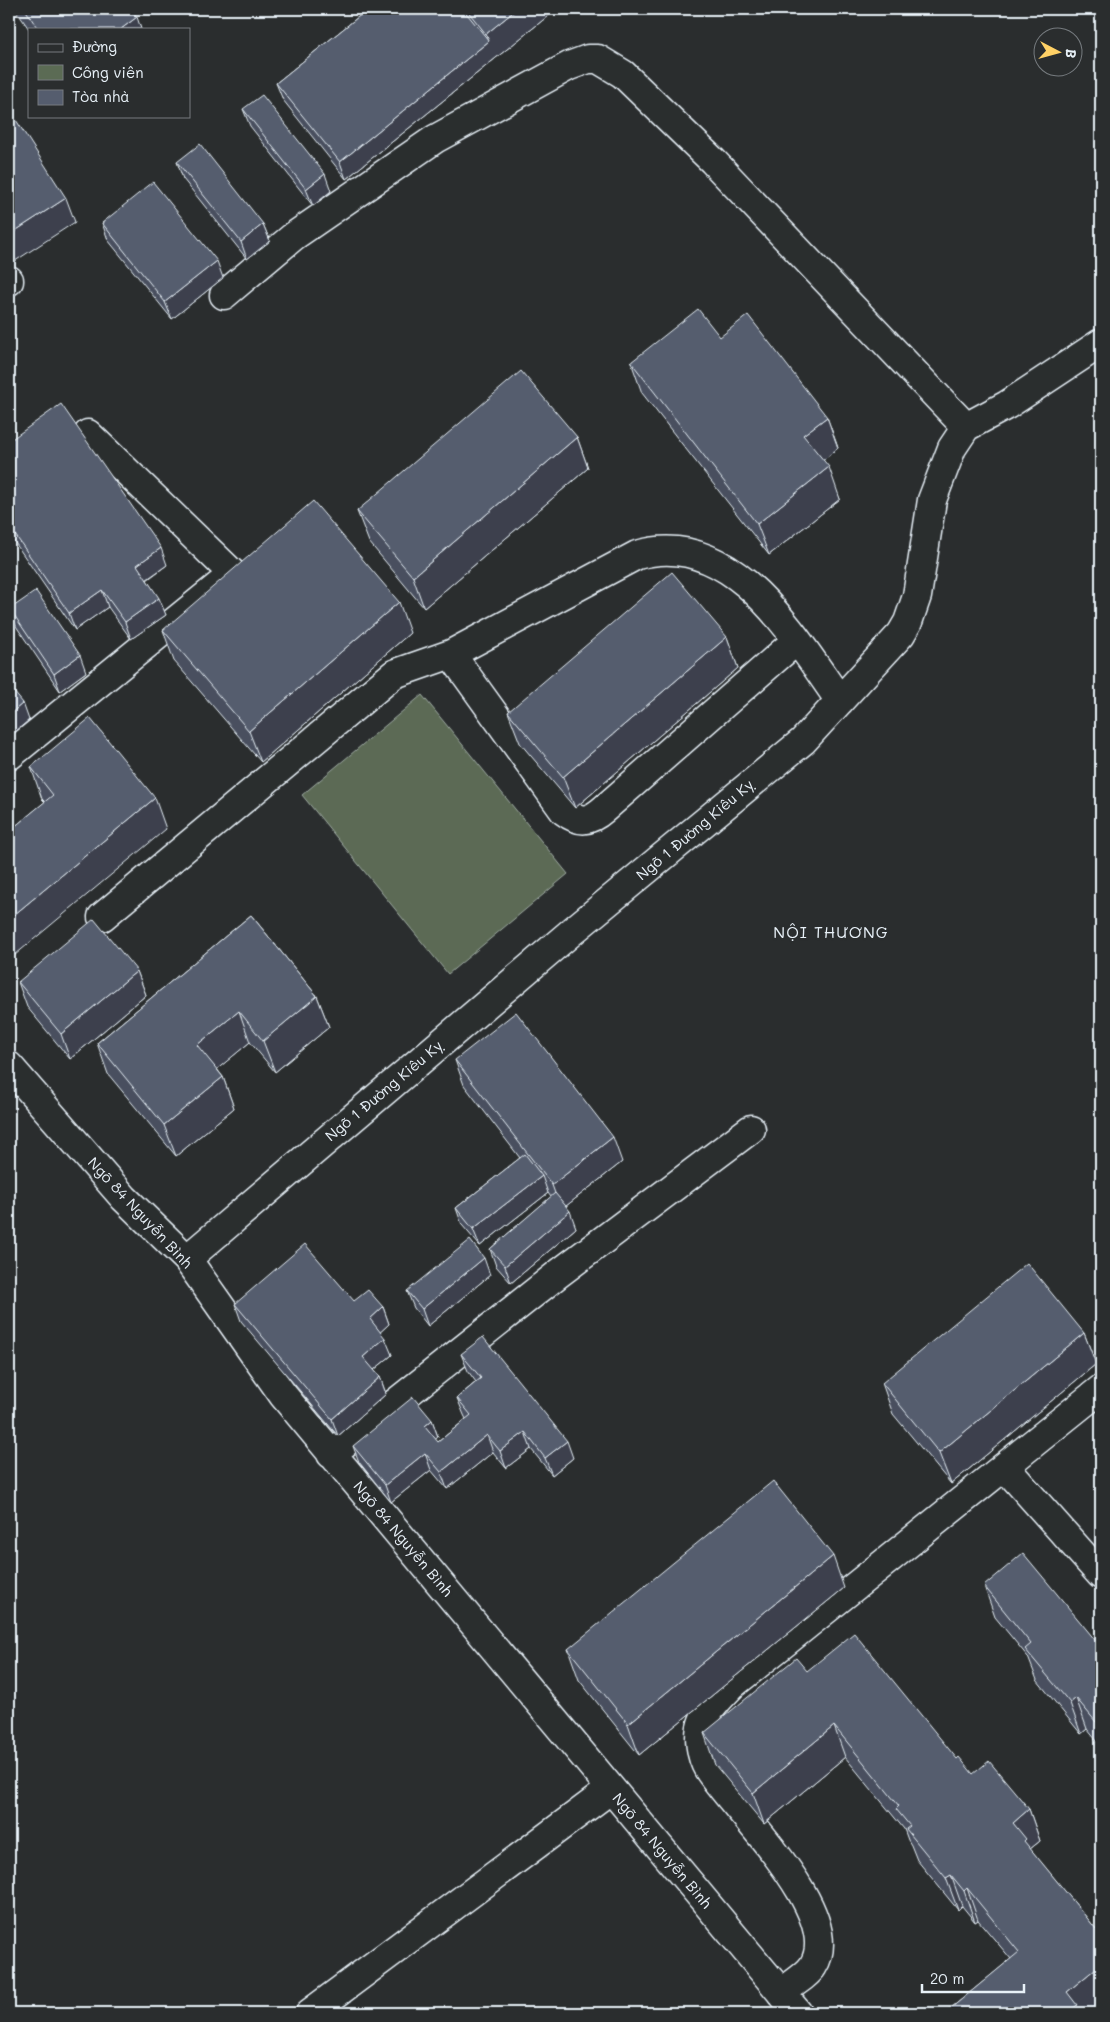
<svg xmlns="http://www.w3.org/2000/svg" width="1110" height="2022" font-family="Mali,sans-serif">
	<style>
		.green { fill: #5b6b54; stroke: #a2aea6 }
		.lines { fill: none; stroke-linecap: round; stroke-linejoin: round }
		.minor-casing { stroke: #e8f1f8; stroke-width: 31 }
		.minor { stroke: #2a2d2e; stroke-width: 28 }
		.wall { fill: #49505f; stroke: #e8f1f8 }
		.shaded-wall { fill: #3c414d; stroke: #e8f1f8 }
		.building { fill: #555d6e; stroke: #e8f1f8 }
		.labels { text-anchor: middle; stroke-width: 4.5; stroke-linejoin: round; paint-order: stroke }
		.street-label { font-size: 15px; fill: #e8f1f8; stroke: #2a2d2e }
		.neighbourhood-label { font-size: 16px; letter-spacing: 1px; fill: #e8f1f8; stroke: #2a2d2e }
	</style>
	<rect width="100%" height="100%" fill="#2a2d2e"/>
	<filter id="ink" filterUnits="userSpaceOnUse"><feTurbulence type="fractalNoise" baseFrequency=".02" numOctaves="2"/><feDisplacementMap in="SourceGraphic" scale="10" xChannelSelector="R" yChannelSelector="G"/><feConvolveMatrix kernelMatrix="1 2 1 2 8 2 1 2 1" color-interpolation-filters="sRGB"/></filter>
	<g filter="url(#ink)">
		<path class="green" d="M422 695 568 874 448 974 302 795Z"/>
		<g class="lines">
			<defs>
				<path id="minor" d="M9 280V281
					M224 295 294 236 435 139 569 66 588 59H598L623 74 713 161 966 427
					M451 654 564 811C580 823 589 822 604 809L797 640
					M9 756 233 574 88 434
					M102 917 394 674 451 654 637 555C732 527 794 636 840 701
					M9 1066 124 1198 187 1259 283 1395 798 2013
					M187 1259 575 929 803 741 901 634 908 622 917 596 932 500 952 448 966 427 1007 405 1101 343
					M331 1454 558 1274 751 1129
					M1005 1467 1101 1575
					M781 1993C790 1985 807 1976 813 1966 846 1914 734 1810 708 1769 701 1757 697 1735 703 1721 709 1708 722 1696 732 1685L1101 1389
					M310 2013 611 1789"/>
			</defs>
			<use href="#minor" class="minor-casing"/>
			<use href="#minor" class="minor"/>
		</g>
		<path class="wall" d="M15 9H131L141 29H29Z
			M368 9H552L553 12 346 179 283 100 276 83Z
			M243 109 331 191 313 206 250 126Z
			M177 162 263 224 270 241 247 259 183 179Z
			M102 223 223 278 172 319 108 240Z
			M720 337 827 417 838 448 823 460 840 499 769 555 642 393 631 362Z
			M577 437 588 468 424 608 369 542 357 511Z
			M9 441 167 565 147 580 166 615 131 639 108 607 75 630 9 534Z
			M10 609 86 672 60 691 16 626Z
			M163 630 410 633 261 762 174 661Z
			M727 637 738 668 575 808 520 743 508 712Z
			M31 767 166 829 13 828 45 802 42 799Z
			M251 915 317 996 329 1027 275 1072 250 1042 217 1069 223 1077 234 1108 176 1156 108 1074 97 1043Z
			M137 971 146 995 70 1059 27 1007 18 982Z
			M455 1060 622 1162 566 1206 576 1228 511 1283 496 1266 490 1249 551 1197 548 1193 480 1246 462 1225 456 1208 520 1158 464 1085Z
			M490 1275 428 1326 414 1308 407 1291Z
			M354 1301 383 1307 389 1324 380 1332 392 1355 374 1370 380 1377 386 1394 338 1436 241 1321 235 1304Z
			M1084 1333 1096 1364 951 1484 893 1414 882 1383Z
			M461 1354 573 1458 552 1475 531 1449 506 1468 493 1452 447 1489 431 1470 391 1502 359 1462 353 1446 432 1420 438 1437 435 1439 438 1442 466 1419 464 1415 457 1398 476 1382 468 1371Z
			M984 1586 1101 1647V1746L1087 1729 1081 1734 1037 1680 1028 1657 995 1617Z
			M844 1588 639 1755 579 1680 568 1649Z
			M807 1671 957 1759 973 1774 1029 1809 1040 1841 1030 1849 1101 1935V2004L1091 2013H945L1011 1959 978 1920 975 1922 962 1906 958 1910 917 1860 911 1845 908 1840 904 1829 845 1757 764 1824 715 1765 704 1733Z"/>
		<path class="shaded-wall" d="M517 9H552L553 12 346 179 340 162 489 41 486 34Z
			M137 17 141 29H121Z
			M325 174 331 191 313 206 306 189Z
			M66 198 75 222 12 263 9 256V235Z
			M263 224 270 241 247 259 241 242Z
			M217 261 223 278 172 319 165 302Z
			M827 417 838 448 815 467 803 435Z
			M577 437 588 468 424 608 413 577Z
			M829 467 840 499 769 555 757 524Z
			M161 548 167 565 143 582 137 565Z
			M102 590 108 607 75 630 69 613Z
			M159 598 166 615 131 639 125 622Z
			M399 602 410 633 261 762 249 731Z
			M727 637 738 668 575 808 563 777Z
			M80 655 86 672 60 691 54 674Z
			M23 703 29 720 9 737V715Z
			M155 798 166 829 9 960V919Z
			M137 971 146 995 70 1059 61 1034Z
			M317 996 329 1027 275 1072 263 1041Z
			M239 1011 250 1042 209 1076 197 1045Z
			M223 1077 234 1108 176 1156 164 1125Z
			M613 1137 622 1162 561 1210 552 1185Z
			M542 1176 548 1193 480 1246 473 1229Z
			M570 1211 576 1228 511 1283 505 1266Z
			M484 1258 490 1275 428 1326 422 1309Z
			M383 1307 389 1324 376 1336 370 1319Z
			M1084 1333 1096 1364 951 1484 939 1453Z
			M385 1338 392 1355 369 1374 363 1357Z
			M380 1377 386 1394 338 1436 332 1419Z
			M432 1420 438 1437 431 1443 425 1426Z
			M525 1432 531 1449 506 1468 500 1451Z
			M487 1435 493 1452 447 1489 441 1472Z
			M567 1441 573 1458 552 1475 545 1458Z
			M425 1453 431 1470 391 1502 385 1485Z
			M833 1556 844 1588 639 1755 628 1724Z
			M1076 1698 1087 1729 1081 1734 1070 1703Z
			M834 1726 845 1757 764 1824 753 1793Z
			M1029 1809 1040 1841 1030 1849 1038 1870 1013 1823Z
			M951 1875 962 1906 958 1910 946 1878Z
			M967 1888 978 1920 975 1922 964 1891Z
			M1101 1964V2004L1091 2013H1068L1067 1992Z"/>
		<path class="building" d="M25 9H131L137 17 121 29H38Z
			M368 9H463L489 41 340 162 276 83Z
			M466 9H517L486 34Z
			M262 95 325 174 306 189 243 109Z
			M9 109 66 198 9 235Z
			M200 144 263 224 241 242 177 162Z
			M153 182 217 261 165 302 102 223Z
			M698 309 720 337 748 315 827 417 803 435 829 467 757 524 631 362Z
			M521 371 577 437 413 577 357 511Z
			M61 404 161 548 137 565 159 598 125 622 102 590 69 613 9 526V441Z
			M313 501 399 602 249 731 163 630Z
			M672 572 727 637 563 777 508 712Z
			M36 591 80 655 54 674 10 609Z
			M9 686 23 703 9 715Z
			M90 718 155 798 9 919V823L13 828 53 795 31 767Z
			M251 915 317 996 263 1041 239 1011 197 1045 223 1077 164 1125 97 1043Z
			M94 919 137 971 61 1034 18 982Z
			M516 1012 613 1137 552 1185 455 1060Z
			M525 1154 542 1176 473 1229 456 1208Z
			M555 1193 570 1211 505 1266 490 1249Z
			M470 1240 484 1258 422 1309 407 1291Z
			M305 1244 354 1301 368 1290 383 1307 370 1319 385 1338 363 1357 380 1377 332 1419 235 1304Z
			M1027 1263 1084 1333 939 1453 882 1383Z
			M483 1337 567 1441 545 1458 525 1432 500 1451 487 1435 441 1472 425 1453 385 1485 353 1446 413 1397 432 1420 425 1426 438 1442 471 1415 457 1398 481 1378 461 1354Z
			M773 1481 833 1556 628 1724 568 1649Z
			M1023 1553 1101 1647V1728L1076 1698 1070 1703 1025 1649 1031 1644 984 1586Z
			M854 1633 957 1759 959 1757 973 1774 989 1761 1029 1809 1013 1823 1026 1839 1024 1841 1101 1935V1964L1067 1992 1077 2005 1068 2013H945L1019 1952 967 1888 964 1891 951 1875 946 1878 906 1829 910 1826 896 1809 899 1806 834 1726 753 1793 704 1733 796 1658 807 1671Z"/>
	</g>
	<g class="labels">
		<g class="street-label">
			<text transform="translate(695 830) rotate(-40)" y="5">Ngõ 1 Đường Kiêu Kỵ</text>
			<text transform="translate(384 1091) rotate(-40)" y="5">Ngõ 1 Đường Kiêu Kỵ</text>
			<text transform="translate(140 1213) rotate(47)" y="5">Ngõ 84 Nguyễn Bình</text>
			<text transform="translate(403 1539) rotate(50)" y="5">Ngõ 84 Nguyễn Bình</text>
			<text transform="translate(662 1851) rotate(50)" y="5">Ngõ 84 Nguyễn Bình</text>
		</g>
		<g class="neighbourhood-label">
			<text x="831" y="938">NỘI THƯƠNG</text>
		</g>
	</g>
	<rect width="1110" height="2022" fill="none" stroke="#2a2d2e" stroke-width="30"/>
	<rect x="15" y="15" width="1080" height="1992" fill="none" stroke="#e8f1f8" stroke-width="2" filter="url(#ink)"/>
	<rect x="28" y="28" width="162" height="90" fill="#2a2d2e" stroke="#767b7f"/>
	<rect x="38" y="44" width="25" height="8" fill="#2a2d2e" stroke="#767b7f"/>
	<text x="72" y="52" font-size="15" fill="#e8f1f8">Đường</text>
	<rect x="38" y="65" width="25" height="15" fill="#5b6b54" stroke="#767b7f"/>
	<text x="72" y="78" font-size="15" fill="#e8f1f8">Công viên</text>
	<rect x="38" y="90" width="25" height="15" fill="#555d6e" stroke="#767b7f"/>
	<text x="72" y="102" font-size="15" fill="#e8f1f8">Tòa nhà</text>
	<g transform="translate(1058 52) rotate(96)"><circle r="24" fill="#2a2d2e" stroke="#767b7f"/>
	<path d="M0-4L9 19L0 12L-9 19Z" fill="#ffd166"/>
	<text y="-8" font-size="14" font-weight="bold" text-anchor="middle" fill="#e8f1f8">B</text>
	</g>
	<path d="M922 1984v8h102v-8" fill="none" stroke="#e8f1f8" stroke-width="2.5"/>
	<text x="930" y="1984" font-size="15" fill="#e8f1f8" stroke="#2a2d2e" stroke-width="4" paint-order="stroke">20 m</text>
</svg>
